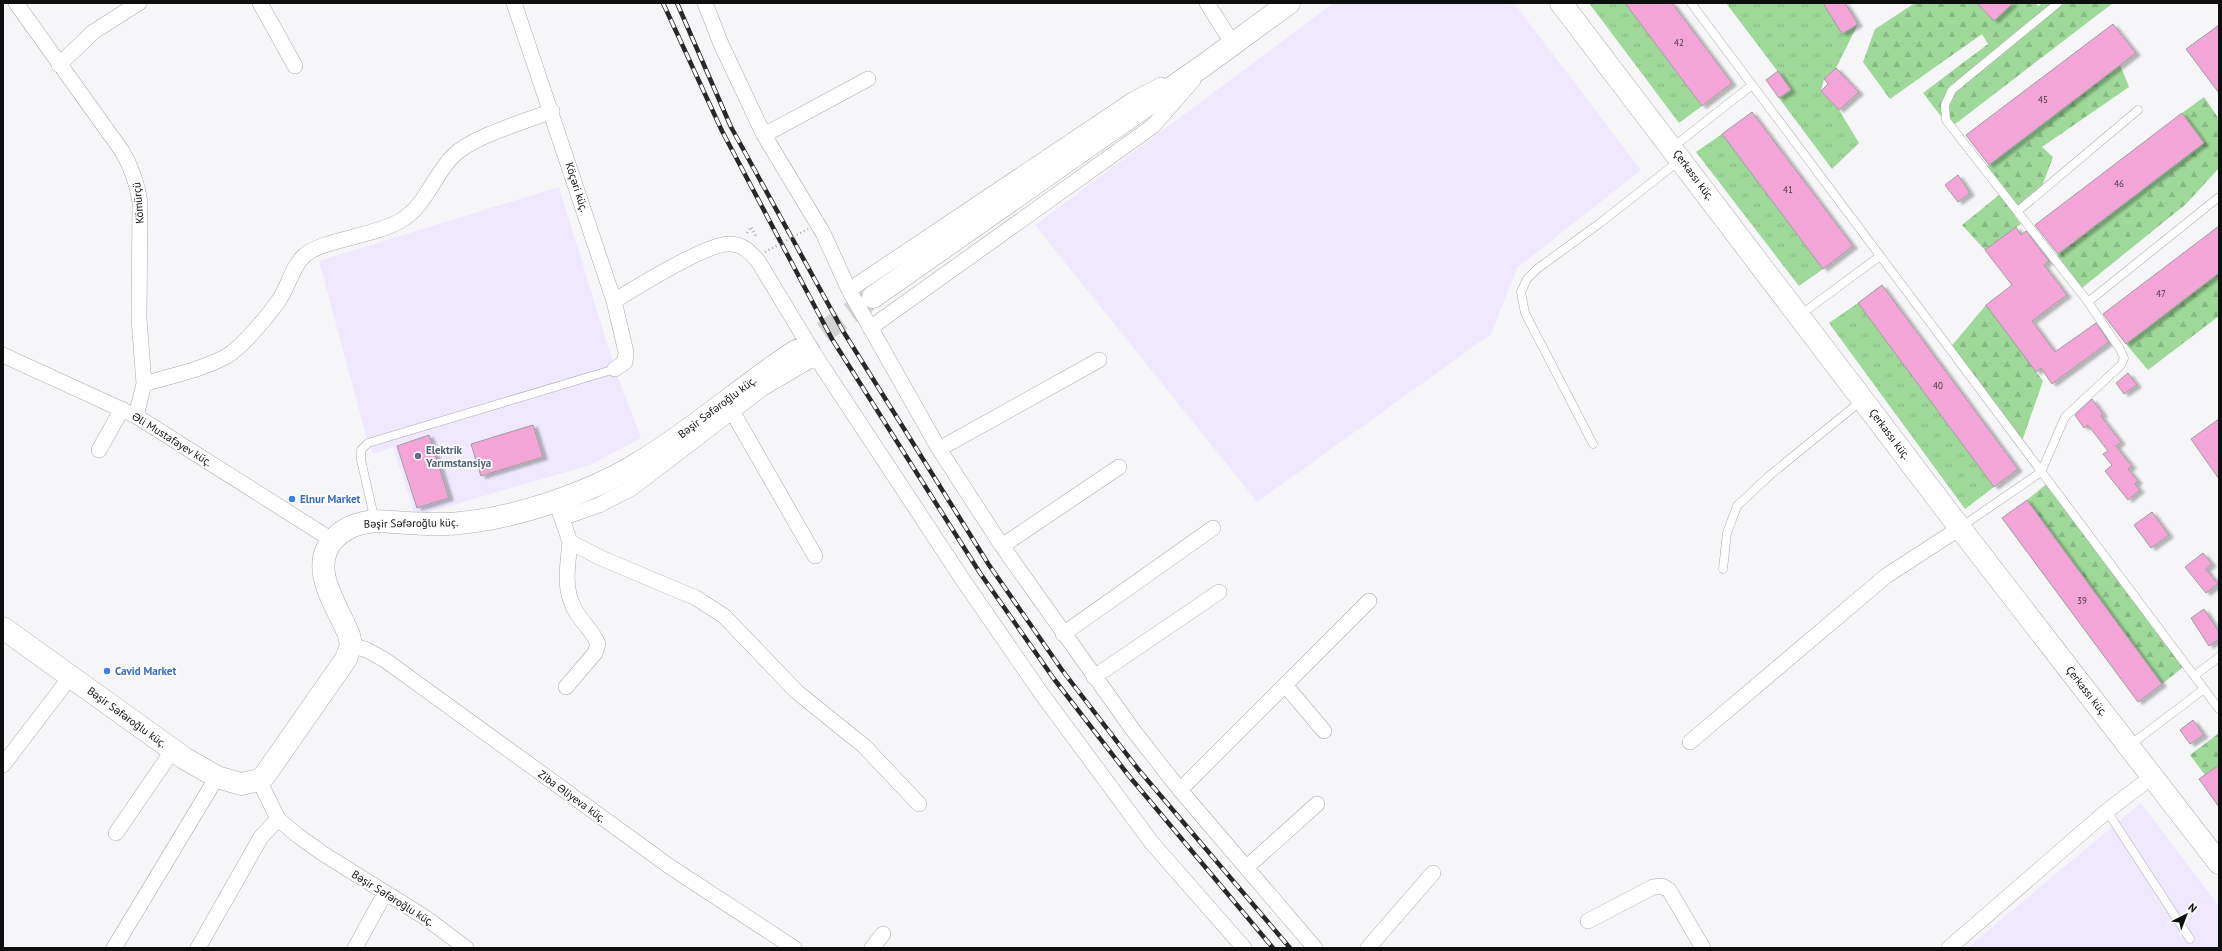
<svg xmlns="http://www.w3.org/2000/svg" width="2222" height="951" font-family="'PT Sans',sans-serif">
	<style>
		.industrial { fill: #efe8fe }
		.grass { fill: url(#grass-tufts) }
		.forest { fill: url(#forest-firs) }
		.building { fill: #f2a5d6; stroke: #9f9d9e; filter: url(#shadow) }
		.lines { fill: none; stroke-linecap: round; stroke-linejoin: round }
		.secondary-tunnel { stroke: #d3d3d6; stroke-width: 22; stroke-dasharray: 22 11; stroke-linecap: butt }
		.lane-casing { stroke: #ababae; stroke-width: 9 }
		.street-casing { stroke: #ababae; stroke-width: 16 }
		.secondary-casing { stroke: #ababae; stroke-width: 23 }
		.path { stroke: #ababad; stroke-width: 2.5; stroke-dasharray: 1 3; stroke-linecap: butt }
		.lane { stroke: #fff; stroke-width: 8 }
		.street { stroke: #fff; stroke-width: 15 }
		.secondary { stroke: #fff; stroke-width: 22 }
		.rail-casing { stroke: #272828; stroke-width: 4.5 }
		.rail { stroke: #fff; stroke-width: 3; stroke-dasharray: 9; stroke-linecap: butt }
		.path-bridge { stroke: #ababad; stroke-width: 2.5; stroke-dasharray: 1 3; stroke-linecap: butt }
		.service-dot { fill: #5c6f8a; stroke: #fff; stroke-width: 1.5 }
		.shop-dot { fill: #3f7fe0; stroke: #fff; stroke-width: 1.5 }
		.labels { text-anchor: middle; stroke-width: 3.5; stroke-linejoin: round; paint-order: stroke }
		.number-label { font-size: 9px; fill: #463440 }
		.street-label { font-size: 11px; fill: #0d0e0e; stroke: #fff }
		.service-label { font-size: 11px; font-weight: bold; fill: #4e5e75; stroke: #fff; text-anchor: start }
		.shop-label { font-size: 11px; font-weight: bold; fill: #366cbe; stroke: #fff; text-anchor: start }
	</style>
	<defs>
		<pattern id="grass-tufts" width="24" height="20" patternUnits="userSpaceOnUse"><rect width="24" height="20" fill="#9ed999"/><path d="M3 7l-1-3M5 7V3M7 7l1-3M15 17l-1-3M17 17v-4M19 17l1-3" fill="none" stroke="#87b983"/></pattern>
		<pattern id="forest-firs" width="22" height="20" patternUnits="userSpaceOnUse"><rect width="22" height="20" fill="#9ed999"/><path d="M5 1l3.5 6h-7zM16 11l3.5 6h-7z" fill="#87b983"/></pattern>
		<filter id="shadow"><feDropShadow dx="4.5" dy="2.5" stdDeviation="1" flood-color="#0004"/></filter>
	</defs>
	<rect width="100%" height="100%" fill="#f6f6f9"/>
	<path class="industrial" d="M1334 3H1514L1641 170 1517 268 1491 334 1257 502 1035 225Z
		M559 187 615 369 641 438 590 465 415 516 393 447 373 454 368 443 319 261Z
		M2141 803 2219 906V948H1967Z"/>
	<path class="grass" d="M1589 3H1625L1702 106 1679 123Z
		M1726 3H1823L1842 34 1858 24 1836 68 1824 79 1821 91 1839 110 1859 143 1832 169 1779 98 1791 89Z
		M1722 134 1823 269 1799 286 1696 152Z
		M1858 303 1994 487 1965 509 1829 323Z"/>
	<path class="forest" d="M1915 3H1977L1994 21 2011 5 2009 3H2036L2038 6 2043 3H2113L1950 128 1923 93 1988 44 1982 34 1890 99 1863 62 1875 29Z
		M2120 65 2129 87 2042 147 2053 157 2038 197 2014 215 2021 224 1985 250 1962 225 1999 195 1981 171Z
		M2204 97 2219 119V168L2186 204 2082 288 2057 255 2204 143 2182 113Z
		M2219 273V316L2148 370 2126 344Z
		M1986 305 2043 381 2021 444 1949 349Z
		M2049 482 2186 665 2162 684 2027 500Z
		M2219 733V765L2205 775 2190 755Z"/>
	<path class="building" d="M1625 3H1672L1732 83 1702 106Z
		M1823 3H1845L1858 24 1842 34Z
		M1977 3H2013L1994 21Z
		M2113 24 2136 53 1989 165 1966 135Z
		M2219 25V93L2186 49Z
		M1836 68 1859 92 1839 110 1821 91 1828 84 1824 79Z
		M1778 71 1791 90 1779 98 1766 80Z
		M1752 112 1853 246 1823 269 1722 134Z
		M2182 113 2204 143 2058 254 2035 225Z
		M1958 175 1970 193 1958 202 1945 185Z
		M2219 226V273L2126 344 2103 314Z
		M2016 227 2021 235 2026 231 2049 261 2044 265 2067 295 2032 321 2055 352 2096 323 2109 342 2052 384 2041 368 2036 372 1986 305 2012 285 1985 250Z
		M1882 285 2018 469 1994 487 1858 303Z
		M2128 373 2137 385 2124 394 2116 383Z
		M2092 399 2103 414 2101 416 2121 442 2116 446 2132 466 2128 469 2138 481 2135 484 2140 490 2128 500 2105 471 2112 465 2103 454 2108 451 2088 425 2084 428 2075 415Z
		M2219 419V479L2191 439Z
		M533 425 543 457 481 476 471 444Z
		M429 435 449 498 417 508 397 446Z
		M2027 500 2162 684 2138 702 2002 518Z
		M2152 512 2169 535 2151 548 2134 525Z
		M2203 553 2212 564 2206 569 2218 584 2206 593 2185 567Z
		M2204 609 2219 632V639L2209 646 2191 618Z
		M2193 720 2204 735 2190 744 2180 730Z
		M2219 765V807L2199 779Z"/>
	<g class="lines">
		<path class="secondary-tunnel" d="M796 351 873 297"/>
		<defs>
			<path id="lane" d="M1691 3 2219 709
				M1673 147 1752 85
				M2018 211 2138 110
				M2088 302 2219 197
				M1800 315 1880 256
				M1593 444 1525 313 1521 292 1527 279 1537 269 1600 223 1679 161
				M375 521 361 460V450L368 443 615 369
				M1961 527 2041 472 2065 417 2121 365 2124 358 2120 349 2088 302 1946 120 1945 105 1952 90 2058 3
				M1723 569 1727 533 1737 506 1769 476 1861 401
				M2194 676 2219 657
				M2130 745 2204 689
				M2107 811 2190 939"/>
			<path id="street" d="M16 3 122 151C132 168 137 182 140 202L139 318 144 384 136 416
				M260 3 295 66
				M514 3 614 301 626 352 625 362 615 369
				M705 3 721 44 764 135 823 233 849 290 939 449 1002 546 1133 730 1180 790 1315 948
				M1207 3 1233 44
				M59 65 93 32 139 3
				M764 135 868 79
				M849 290 1134 99 1161 85
				M614 301C635 288 709 242 730 244 743 244 750 252 758 261L816 357 963 580 1041 693 1152 843 1244 948
				M870 328 1153 126 1193 80
				M3 355 136 416 332 540
				M144 384C170 376 204 369 227 356 243 346 266 318 277 303 288 289 291 268 304 256 320 240 375 236 400 221 426 206 433 176 453 156 473 136 524 122 552 111
				M732 411 815 556
				M939 449 1099 360
				M99 450 122 409
				M556 501 570 542 601 558 696 598 724 616 797 692 864 746 919 804
				M562 518 599 505 632 488 763 388 816 357
				M1002 546 1119 467
				M1063 634 1213 528
				M351 645 367 650 385 660 669 866 794 948
				M1094 677 1219 592
				M1285 685 1324 731
				M566 687 595 653 598 644C592 629 580 621 574 608 563 587 568 565 570 542
				M1690 742 1886 576 1960 528
				M3 765 71 676
				M259 780 278 819 297 835 322 853 426 918 466 948
				M1180 790 1369 601
				M116 833 173 750
				M1247 867 1317 804
				M1588 921 1653 887 1662 886 1669 890 1703 948
				M114 948 217 777
				M198 948 261 837 278 819
				M355 948 385 893
				M872 948 883 934
				M1368 948 1433 873
				M1949 948 2107 811 2153 776"/>
			<path id="secondary" d="M1561 3 1960 528 2219 863
				M873 297 1207 63 1289 3
				M3 628 184 758 217 777 241 784 259 780 265 775 346 659 351 645 349 635C337 605 306 565 336 537 347 526 360 523 375 521 403 522 432 526 460 523 516 518 593 492 640 462 695 429 742 386 796 351"/>
		</defs>
		<use href="#lane" class="lane-casing"/>
		<use href="#street" class="street-casing"/>
		<use href="#secondary" class="secondary-casing"/>
		<path class="path" d="M747 233 751 227 756 236"/>
		<use href="#lane" class="lane"/>
		<use href="#street" class="street"/>
		<use href="#secondary" class="secondary"/>
		<defs>
			<path id="rail" d="M663 3 722 131 832 339 980 573 1054 679 1129 776 1273 948
				M677 3 731 127 843 331 989 565 1062 670 1138 769 1290 948"/>
		</defs>
		<use href="#rail" class="rail-casing"/>
		<use href="#rail" class="rail"/>
		<path class="path-bridge" d="M765 252 808 229"/>
	</g>
	<circle class="service-dot" cx="418" cy="456" r="4"/>
	<g class="shop-dot">
		<circle cx="292" cy="499" r="4"/>
		<circle cx="107" cy="671" r="4"/>
	</g>
	<g class="labels">
		<g class="number-label">
			<text x="1679" y="46">42</text>
			<text x="2043" y="103">45</text>
			<text x="2119" y="187">46</text>
			<text x="1788" y="193">41</text>
			<text x="2161" y="297">47</text>
			<text x="1938" y="389">40</text>
			<text x="2082" y="604">39</text>
		</g>
		<g class="street-label">
			<text transform="translate(1694 175) rotate(53)" y="4">Çerkassı küç.</text>
			<text transform="translate(577 187) rotate(72)" y="4">Köçəri küç.</text>
			<text transform="translate(138 203) rotate(-95)" y="4">Kömürçü</text>
			<text transform="translate(717 407) rotate(-37)" y="4">Bəşir Səfəroğlu küç.</text>
			<text transform="translate(1890 434) rotate(53)" y="4">Çerkassı küç.</text>
			<text transform="translate(172 439) rotate(32)" y="4">Əli Mustafayev küç.</text>
			<text transform="translate(411 523) rotate(-1)" y="4">Bəşir Səfəroğlu küç.</text>
			<text transform="translate(2087 691) rotate(52)" y="4">Çerkassı küç.</text>
			<text transform="translate(127 717) rotate(36)" y="4">Bəşir Səfəroğlu küç.</text>
			<text transform="translate(572 796) rotate(36)" y="4">Ziba Əliyeva küç.</text>
			<text transform="translate(393 898) rotate(32)" y="4">Bəşir Səfəroğlu küç.</text>
		</g>
		<g class="service-label">
			<text x="426" y="454">Elektrik<tspan x="426" dy="13">Yarımstansiya</tspan></text>
		</g>
		<g class="shop-label">
			<text x="300" y="503">Elnur Market</text>
			<text x="115" y="675">Cavid Market</text>
		</g>
	</g>
	<rect width="2222" height="951" fill="none" stroke="#0d0e0e" stroke-width="8"/>
	<g transform="translate(2186 915) rotate(42)" stroke="#ffffff" stroke-width="3" paint-order="stroke">
	<path d="M0-3L7 15L0 10L-7 15Z" fill="#0d0e0e"/>
	<text y="-6" font-size="11" font-weight="bold" text-anchor="middle" fill="#0d0e0e">N</text>
	</g>
</svg>
